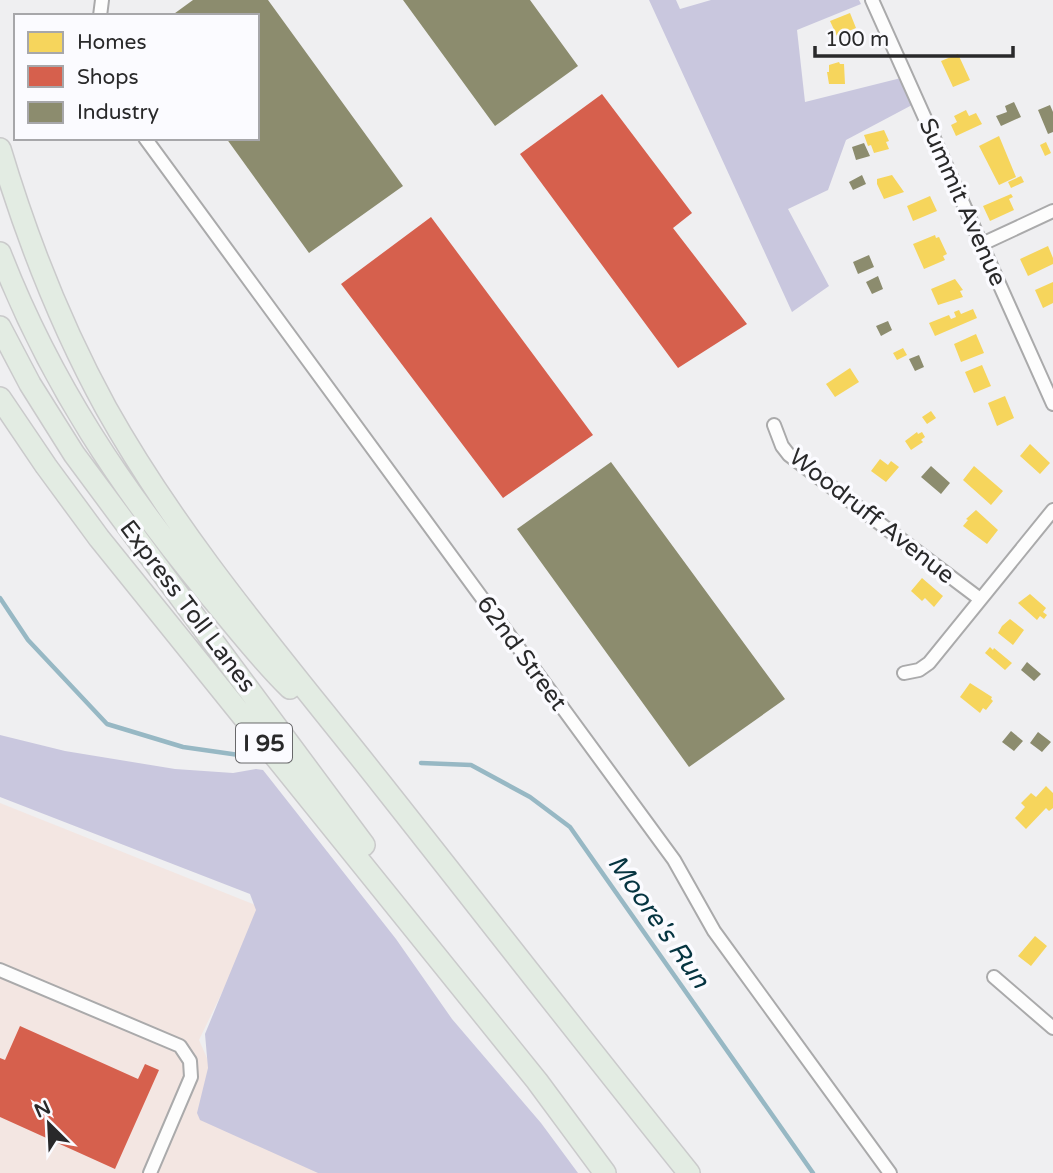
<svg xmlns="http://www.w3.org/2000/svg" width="1053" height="1173" font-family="'Varela Round',sans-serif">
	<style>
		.industrial { fill: #f3e6e2 }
		.forest { fill: #c9c7de }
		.homes { fill: #f6d55c }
		.shops { fill: #d6604d }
		.industry { fill: #8c8c6e }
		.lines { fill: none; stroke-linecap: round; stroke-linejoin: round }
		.stream { stroke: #97b8c4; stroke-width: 4.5 }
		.minor-casing { stroke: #aaaaab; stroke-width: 16 }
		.motorway-casing { stroke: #cacacb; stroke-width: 24 }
		.minor { stroke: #fdfdfd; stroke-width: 12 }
		.motorway { stroke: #e3ece3; stroke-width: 21 }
		.labels { text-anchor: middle; stroke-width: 7; stroke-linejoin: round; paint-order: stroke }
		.shield { fill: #fbfbff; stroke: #68686a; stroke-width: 2 }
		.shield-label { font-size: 23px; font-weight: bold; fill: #29292a }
		.street-label { font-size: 24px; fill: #29292a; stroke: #fbfbff }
		.water-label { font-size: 26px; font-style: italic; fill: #053440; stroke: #fbfbff }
	</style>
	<rect width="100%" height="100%" fill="#efeff1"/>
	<path class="industrial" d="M0 803 263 908 199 1040 211 1067 326 1173H0Z"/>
	<path class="forest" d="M649 0H676L680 9 711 0H859L861 4 797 30 805 102 901 78 912 105 846 140 828 190 788 209 829 286 792 312Z
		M0 735 65 751 175 769 233 773 256 769 263 770 396 939 452 1019 541 1123 578 1173H318L200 1120 197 1113 208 1068 205 1034 256 910 250 894 0 797Z"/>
	<path class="homes" d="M850 13 856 28 837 36 830 21Z
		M958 54 970 80 953 87 941 61Z
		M839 62 840 64H844L845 84H829L827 72H829V65Z
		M966 110 969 116 976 113 982 124 956 136 951 125 957 122 954 116Z
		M884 130 889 141 886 142 889 149 874 153 871 145 868 146 864 135Z
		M999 136 1016 177 999 185 979 146Z
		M1046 142 1051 153 1045 156 1040 145Z
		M892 175 904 192 884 199 877 184V179Z
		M1021 176 1024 182 1011 188 1008 182Z
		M1011 194 1013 197 1009 199 1014 210 990 221 983 206Z
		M930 196 937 211 913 221 907 206Z
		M935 235 936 238 939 237 947 254 943 256 945 260 924 269 913 244Z
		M1048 246 1053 258V264L1028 276 1020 259Z
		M955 279 963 290 960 291 963 297 938 305 931 289Z
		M1053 282V303L1043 308 1035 290Z
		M973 309 977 318 935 336 929 323 949 315 951 319 956 317 954 312 959 310 961 314Z
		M976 334 984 353 961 362 954 344Z
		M903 348 907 355 897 360 893 353Z
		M982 365 991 386 974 393 965 372Z
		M850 368 859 382 835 397 826 384Z
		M1005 396 1014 418 997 426 988 403Z
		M931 411 936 418 927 424 922 417Z
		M917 432 918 434 922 432 925 437 921 440 923 442 911 450 905 441Z
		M1030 444 1050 463 1040 474 1020 456Z
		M880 459 888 465 891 461 899 467 886 482 871 471Z
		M974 466 1003 491 991 505 963 480Z
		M976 510 998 530 987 544 963 526 968 520 966 519Z
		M922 578 943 596 934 607 925 598 922 601 911 591Z
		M1030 594 1046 608 1043 612 1047 615 1044 619 1040 616 1037 620 1018 603Z
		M1010 619 1024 630 1013 645 998 633 1002 626Z
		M990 647 993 650 994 648 1012 663 1005 670 985 653Z
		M970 683 992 697 991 699 993 701 986 710 983 708 980 713 960 697Z
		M1046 786 1053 793V808L1049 811 1046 808 1026 829 1015 818 1025 807 1021 803 1031 793 1036 797Z
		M1035 936 1047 946 1031 966 1018 956Z"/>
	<path class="shops" d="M602 94 692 213 673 228 747 324 678 368 520 154Z
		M431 217 593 435 503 498 341 284Z
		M20 1026 138 1079 145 1064 159 1070 115 1169 0 1117V1058L5 1060Z"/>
	<path class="industry" d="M193 0H268L403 186 309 253 226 138H257V16H171Z
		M403 0H530L578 66 495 126Z
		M1014 102 1021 117 1001 126 996 116 1007 112 1005 106Z
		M1050 105 1053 112V132L1048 134 1038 110Z
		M864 143 870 156 856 160 852 147Z
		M862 175 866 184 853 190 849 182Z
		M869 255 874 267 858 274 853 262Z
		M878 276 883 289 872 294 866 282Z
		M888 321 892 330 881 336 876 326Z
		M919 355 924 367 915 371 909 359Z
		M611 462 785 699 689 767 517 529Z
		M931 466 950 483 941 494 921 477Z
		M1027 662 1041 674 1034 681 1021 670Z
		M1011 731 1023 741 1014 751 1002 742Z
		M1038 732 1051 742 1042 752 1030 743Z"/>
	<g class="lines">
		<path class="stream" d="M0 598 28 640 107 724 183 747 239 755
			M421 763 471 765 530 797 570 827 813 1173"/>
		<defs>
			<path id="minor" d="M872 0 1053 404
				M100 16 102 0
				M145 138 674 860 714 931 890 1173
				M982 244 1053 211
				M774 425 782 446 789 455 980 599
				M904 673 919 670 929 663 1053 510
				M0 970 180 1046 190 1061 191 1077 150 1173
				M994 977 1053 1028"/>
			<path id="motorway" d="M0 149C27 239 61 326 106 408 182 544 287 664 383 786 485 915 586 1045 689 1173
				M0 253C50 382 122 490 210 596 236 627 261 660 290 688
				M0 327 30 384 74 454 364 845
				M0 398 46 466 99 538 537 1081 605 1173"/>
		</defs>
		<use href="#minor" class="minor-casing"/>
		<use href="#motorway" class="motorway-casing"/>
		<use href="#minor" class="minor"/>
		<use href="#motorway" class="motorway"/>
	</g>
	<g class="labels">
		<rect class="shield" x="236" y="723.5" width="56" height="39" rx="5"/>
		<g class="shield-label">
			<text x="264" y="751">I 95</text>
		</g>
		<g class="street-label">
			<text transform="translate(963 202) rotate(66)" y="8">Summit Avenue</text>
			<text transform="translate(872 516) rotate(38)" y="8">Woodruff Avenue</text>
			<text transform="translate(188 606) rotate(53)" y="8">Express Toll Lanes</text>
			<text transform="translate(522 653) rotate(54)" y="8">62nd Street</text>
		</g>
		<g class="water-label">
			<text transform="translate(659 921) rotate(55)" y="9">Moore's Run</text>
		</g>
	</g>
	<rect x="14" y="14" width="245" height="126" fill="#fbfbff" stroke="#a7a7aa" stroke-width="2"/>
	<rect x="28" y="32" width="35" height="21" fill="#f6d55c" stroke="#a7a7aa" stroke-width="2"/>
	<text x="77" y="49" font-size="21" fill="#29292a">Homes</text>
	<rect x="28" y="66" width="35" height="21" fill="#d6604d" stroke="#a7a7aa" stroke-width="2"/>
	<text x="77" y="84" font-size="21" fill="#29292a">Shops</text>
	<rect x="28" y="102" width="35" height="21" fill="#8c8c6e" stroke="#a7a7aa" stroke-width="2"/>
	<text x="77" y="119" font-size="21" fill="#29292a">Industry</text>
	<g transform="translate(49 1124) rotate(336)" stroke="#fbfbff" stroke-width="5" paint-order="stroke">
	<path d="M0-5L12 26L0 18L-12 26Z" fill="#29292a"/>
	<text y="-10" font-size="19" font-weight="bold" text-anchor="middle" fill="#29292a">N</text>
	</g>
	<path d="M815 46v10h198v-10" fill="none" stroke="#29292a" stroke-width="3.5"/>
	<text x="825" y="46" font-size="21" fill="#29292a" stroke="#fbfbff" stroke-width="5" paint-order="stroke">100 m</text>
</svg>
